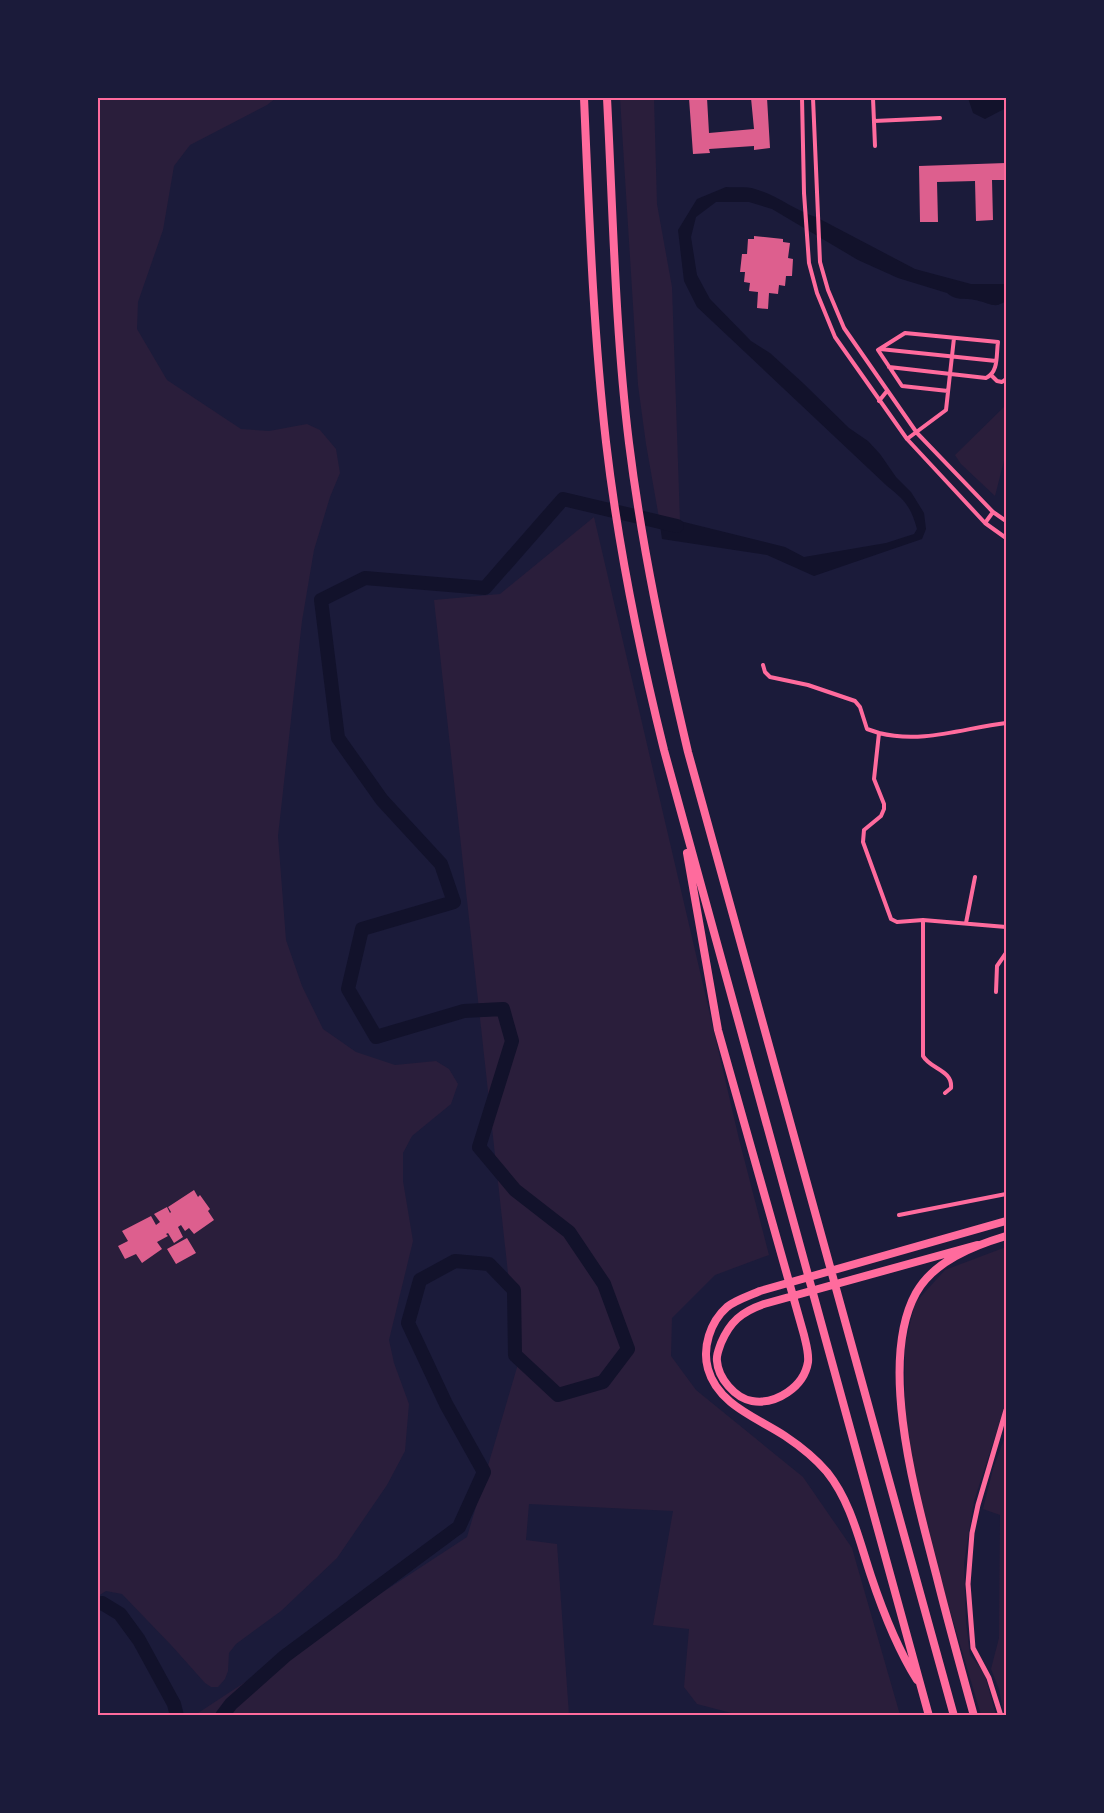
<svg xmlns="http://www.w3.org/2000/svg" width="1104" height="1813" font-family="'Roboto Condensed',sans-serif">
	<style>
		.green { fill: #2a1e3b }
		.water { fill: #12122b }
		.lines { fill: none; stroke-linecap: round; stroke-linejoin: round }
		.river { stroke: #12122b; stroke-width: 14 }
		.building { fill: #dd5f8e }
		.minor { stroke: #ff6b9d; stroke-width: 4 }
		.secondary { stroke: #ff6b9d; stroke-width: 5 }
		.motorway { stroke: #ff6b9d; stroke-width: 8 }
		.neatline { fill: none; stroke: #ff6b9d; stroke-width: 2 }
	</style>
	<rect width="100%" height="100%" fill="#1b1b3a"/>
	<path class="green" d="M98 98H276L267 105 190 145 174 166 163 230 138 302 137 329 167 380 241 429 269 431 307 424 320 430 336 449 340 473 330 497 314 550 302 621 278 836 286 940 302 986 323 1029 356 1052 395 1065 436 1061 449 1069 458 1084 451 1104 412 1136 403 1153V1181L413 1241 389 1340 394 1363 409 1404 405 1451 387 1485 337 1558 281 1611 236 1644 229 1653 228 1671 225 1679 218 1687H211L205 1683 172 1646 122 1594 106 1591 98 1596Z
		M620 98H654L657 204 672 287 680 521 659 518 646 444 638 385Z
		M1006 405V453L995 496 961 464 955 455Z
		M594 517 739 1139 769 1255 715 1275 672 1318 671 1356 696 1390 803 1477 852 1548 900 1715H739L697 1704 684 1687 689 1629 653 1625 673 1511 529 1504 526 1540 557 1544 569 1715H195L467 1537 518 1364 434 600 500 594Z
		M1006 1247V1403L974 1501 964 1563 966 1623 970 1655 984 1672 996 1715H981L940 1577 910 1460 905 1404V1345L915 1303 945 1270Z
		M1006 1434V1715L1004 1716 999 1689 991 1669 999 1638 1000 1515 983 1509 993 1469Z"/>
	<path class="water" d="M968 98H1006V108L985 119 973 113Z
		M726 187C735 188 746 186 755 189 777 195 794 210 816 217L915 269 971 284H1006V302C1003 302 1001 304 998 305 991 306 985 302 979 301 967 297 957 302 947 293L898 278 858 260 772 209 749 202H716L696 217 691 237 697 275 710 299 751 341 770 353 803 383 849 428 868 441 880 454 896 477 911 492 924 513 926 529 922 539 814 576 767 555 662 539 659 518 680 521 785 547 804 557 886 543 914 534 917 529C911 507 905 500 887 486L697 307 684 281 678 230 697 199Z"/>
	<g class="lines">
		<path class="river" d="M98 1604 102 1603 120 1614 139 1640 174 1704 177 1716
			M222 1716 231 1704 285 1656 459 1527 484 1472 446 1404 408 1323 420 1280 455 1261 489 1264 514 1290 515 1355 558 1395 603 1382 628 1349 604 1284 569 1232 515 1190 479 1147 512 1041 503 1009 464 1011 376 1037 348 989 362 929 454 902 441 864 382 800 338 738 321 600 365 578 485 588 563 499 677 526"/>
	</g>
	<path class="building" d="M689 98H707L709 133 754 129 751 98H767L770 148 754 150V146L709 149 710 153 693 154Z
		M1006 163V180H992L993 220 976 221 975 181 937 182 938 222H920L919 166Z
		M754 236 783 239V242L790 243 788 258 793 259 792 276H786L785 286 779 285 778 294 769 293 768 309 757 308 758 292 749 291 750 283 744 282 745 272H740L742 254H747L748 239H754Z
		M194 1190 198 1197 200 1195 210 1209 208 1211 214 1220 194 1234 189 1228 185 1231 181 1225 178 1227 183 1237 174 1243 168 1233 166 1234 168 1236 157 1242 162 1249 142 1263 136 1254 125 1259 118 1246 128 1241 122 1231 151 1216 156 1225 160 1222 154 1214 167 1207 170 1213 171 1212 168 1207Z
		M187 1238 196 1253 176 1264 167 1249Z"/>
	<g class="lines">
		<path class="minor" d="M802 98 804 193 809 263 817 293 835 337 907 439 985 523 1006 538
			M813 98 820 262 828 290 844 328 917 433 993 512 1006 521
			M873 98 875 146
			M874 121 940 118
			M880 349 996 361
			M889 367 986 378C999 372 996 355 998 342L905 333 878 350 902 386 948 391
			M991 375 997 381 1002 382 1006 379
			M879 401 887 391
			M907 439 946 410 954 338
			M985 523 993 512
			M763 665 765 672 770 677 808 685 855 701 860 707 867 729 879 733 874 779 884 804V809L881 816 864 830 863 842 891 919 897 922 923 920 1006 927
			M879 733C922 744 964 728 1006 723
			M923 920V1056C930 1069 953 1070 951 1088L945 1093
			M966 923 975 877
			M996 992 997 966 1006 953
			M899 1215 1006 1194"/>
		<path class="secondary" d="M1001 1716 989 1678 973 1648 968 1584 972 1533 978 1505 1006 1410"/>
		<path class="motorway" d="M584 98C589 212 593 328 606 442 618 546 639 649 664 750L929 1716
			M607 98C613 212 615 329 629 443 642 548 664 650 688 752L954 1716
			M687 853 718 1030 804 1335C806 1344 809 1353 808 1362 804 1387 776 1405 752 1401 735 1398 718 1378 717 1361 716 1355 719 1349 721 1343 730 1322 741 1312 764 1304L977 1245
			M917 1680C897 1648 883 1612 871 1576 859 1540 851 1502 827 1472 815 1458 800 1446 785 1436 758 1418 718 1405 708 1369 702 1348 710 1322 727 1307 736 1300 749 1296 760 1291L1006 1221
			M974 1716C961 1669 948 1622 936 1574 917 1500 877 1364 916 1293 934 1261 973 1246 1006 1236"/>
	</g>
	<rect width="1104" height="1813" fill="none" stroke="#1b1b3a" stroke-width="198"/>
	<rect x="99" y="99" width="906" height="1615" class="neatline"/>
</svg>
